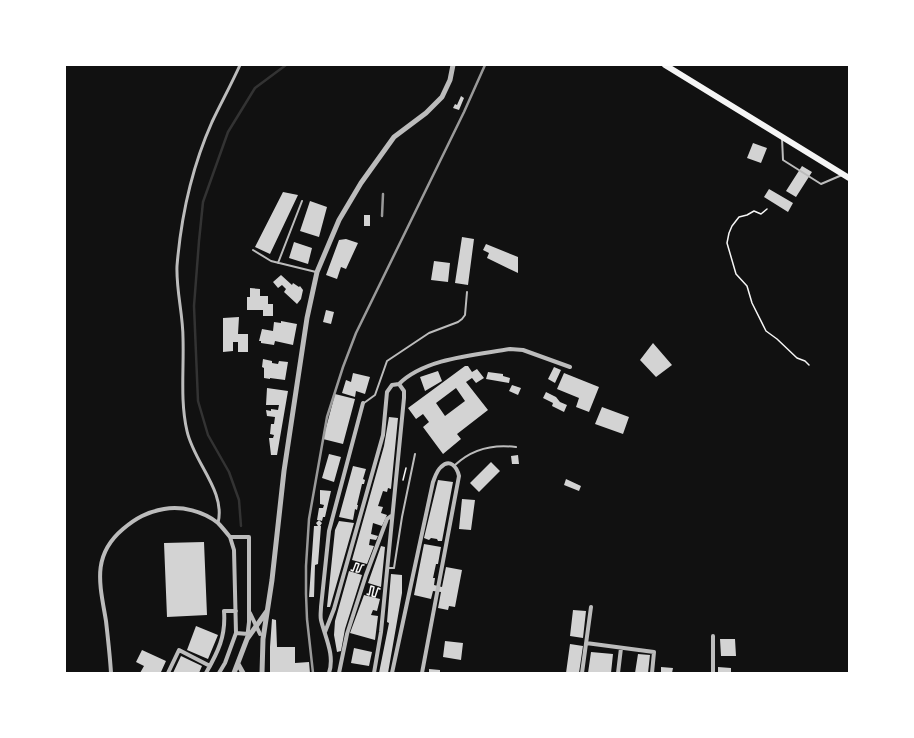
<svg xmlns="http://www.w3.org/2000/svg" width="914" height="738" font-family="Roboto,sans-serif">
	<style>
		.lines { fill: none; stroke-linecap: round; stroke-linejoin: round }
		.stream { stroke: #333; stroke-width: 2.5 }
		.building { fill: #d3d3d3; fill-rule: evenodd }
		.path { stroke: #f5f5f5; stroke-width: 1.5 }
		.service { stroke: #bcbcbc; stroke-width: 2 }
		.pedestrian { stroke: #bcbcbc; stroke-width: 3 }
		.minor { stroke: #bcbcbc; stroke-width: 4 }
		.tertiary { stroke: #bcbcbc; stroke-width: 5 }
		.primary { stroke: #f5f5f5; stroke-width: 6 }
		.rail { stroke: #9a9a9a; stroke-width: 2.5 }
	</style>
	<rect width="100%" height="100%" fill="#111"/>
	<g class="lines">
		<path class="stream" d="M241 526 239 500 229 472 208 435 198 401 194 306 199 241 203 202 228 132 255 88 286 65"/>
	</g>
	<path class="building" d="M461 96 464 98 459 110 453 108 455 104 457 105Z
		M753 143 767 148 761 163 747 158Z
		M802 166 812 172 796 197 786 191Z
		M769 189 793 203 788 212 764 197Z
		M283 192 298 195 270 254 255 247Z
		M310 201 327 207 319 237 300 231Z
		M364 215H370V226H364Z
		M462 237 474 239 468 285 455 283Z
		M346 239 358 243 346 269 341 267 337 279 326 275 339 240Z
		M294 242 312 248 308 264 289 258Z
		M486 244 518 257V273L487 258 489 253 483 250Z
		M434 261 450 263 448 282 431 280Z
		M281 275 292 285 293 283 299 287 300 286 303 290 301 299 297 304 284 292 286 289 282 285 278 288 273 282Z
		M250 288 260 289V296H268V304H273V316H263V310H247V297H250Z
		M326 310 334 312 331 324 323 322Z
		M239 317 238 334H248V352H238V342H233V351L223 352V318Z
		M281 321 297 324 293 345 275 341 274 345 261 343V341H259L262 329 273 331 274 322 281 323Z
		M653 343 672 365 656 377 640 360Z
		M263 359 272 361V363L278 364 279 361 288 362 285 380 270 378V379L264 378V368L262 367Z
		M465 366H468L472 372 477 369 484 378 476 383 472 378 466 382 488 410 457 434 461 439 443 454 423 427 429 422 423 414 416 419 408 408ZM456 388 465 401 445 416 436 403Z
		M554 367 561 370 555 383 548 379Z
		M438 371 442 381 425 391 420 377Z
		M488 372 503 374V376L510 378 509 383 486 379Z
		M353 373 370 377 365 394 356 391 355 397 342 393 346 380 351 382Z
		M564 373 599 387 589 412 576 407 579 398 557 389Z
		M512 385 521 388 518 395 509 391Z
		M267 388 288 391 277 455H271L269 438H273L274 435 270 434 271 424H274L275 417 267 416 266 410 271 411V409L278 410 279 405H266Z
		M546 392 556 397 560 402 567 405 564 412 552 406 553 403 543 398Z
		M335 394 355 399 343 444 323 439Z
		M602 407 629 417 623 434 595 424Z
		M389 417 398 418 391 489 388 488 387 492 383 491 378 506 383 507 381 513 387 515 382 526 373 523 371 534 378 536 376 540 370 539 369 545 374 546 367 564 352 560 384 446Z
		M329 454 341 457 334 482 322 478Z
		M518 455 519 464H512L511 456Z
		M491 462 500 471 479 492 470 483Z
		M353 466 366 469 363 479 365 480 364 484H362L357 505H358L357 510 355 509 353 520 339 517Z
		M566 479 581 486 579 491 564 485Z
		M438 480 453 482 442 541H438L437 539 431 538 429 540 424 538Z
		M320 490 331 491 325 517H323L322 521 319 520 322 523 320 526H321L318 564 315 565 314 597H309L314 526H318L316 523 319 520H317L319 508H323L324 505 320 504Z
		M462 499 475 500 471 530 459 529Z
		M339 521 354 523 330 607H327L335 530Z
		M204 542 207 615 167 617 164 543Z
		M424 544 441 547 438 564H436L433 578H435L434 585 442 587 446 567 462 570 455 607 449 606 448 610 438 608 441 592 433 591 431 599 414 595Z
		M381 546 385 547 381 587 368 583Z
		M349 571 362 575 345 629 341 651 337 652 334 635 335 621Z
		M391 574 402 575V593L388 673H379L389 623 387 622Z
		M364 595 380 599 377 611 373 610 371 615 378 616 375 640 350 633Z
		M573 610 586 611 583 638 570 636Z
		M272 619 276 620 277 647H295V663L309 662 310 673H270V647Z
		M196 626 218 635 208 659 187 650Z
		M720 639H735L736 656H721Z
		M445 641 463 643 461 660 443 657Z
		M570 644 583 646 579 673H566Z
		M354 648 372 652 369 666 351 663Z
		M142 650 166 661 161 672 158 673H140L144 666 136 662Z
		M591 652 613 654 611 673H588Z
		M638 654 650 655 648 673H635Z
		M181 656 202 666 199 673H173Z
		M661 667 673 668 672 673H661Z
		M718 667 731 668V673H718Z
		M429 669 440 670V673H429Z"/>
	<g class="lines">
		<path class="path" d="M767 209 761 214 754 211 747 215 739 217 732 226 729 233 727 243 736 274 747 286 752 303 766 331 777 339 797 358 805 361 809 365
			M403 480 406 468
			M351 570 353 571 356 563 359 564 356 572H359L362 565H364
			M367 594 369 595 371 586 374 587 372 596 375 597 378 588 380 589"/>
		<path class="service" d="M782 138 783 160 821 184 842 175
			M253 250 271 261 316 272
			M278 263 302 201
			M364 403 375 395 387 361 429 333 458 322 462 319 465 315 467 292
			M455 465C472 449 493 444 516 447
			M388 568H394L402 517 415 454"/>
		<path class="pedestrian" d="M218 523C226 491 194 463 187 431 180 401 184 369 183 338 183 314 176 290 177 266 181 217 192 167 212 122 221 103 231 85 240 65"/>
		<path class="minor" d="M399 384C425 358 476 355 510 349L523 350 570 367
			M250 613 260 634
			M325 632 334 609 383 435 387 392 392 385 399 384 404 391V398L381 632 374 673
			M236 633 248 634
			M586 643 654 652 652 673
			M111 673C110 656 108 639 106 621 100 585 91 556 123 529 136 518 147 512 164 509 182 506 203 511 218 523 222 527 226 532 230 537H249V622L247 639
			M168 673 179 650 210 666
			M206 673C218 652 226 636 224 611H236
			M219 673 225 663 236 633 234 550 230 537
			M329 673C335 655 325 637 321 620 320 616 321 611 321 607L329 531 363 403
			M339 673 347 634 366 575 387 519 391 516
			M392 673 433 482C435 477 437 470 441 467 450 458 457 467 459 476L422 673
			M582 673 591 607
			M618 673 621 648
			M713 673V636"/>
		<path class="tertiary" d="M238 664 243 673
			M234 673 247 639 267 611
			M262 673 263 639 272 580 284 471 307 318 317 272 339 220 361 183 394 137 426 113 442 97 450 80 453 65"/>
		<path class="primary" d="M665 65 849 178"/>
		<path class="rail" d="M382 216 383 194
			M313 673 307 619 306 594V566L309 519 327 417 343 367 356 333 464 112 485 65"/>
	</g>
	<rect width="914" height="738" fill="none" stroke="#ffffff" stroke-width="132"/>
</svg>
